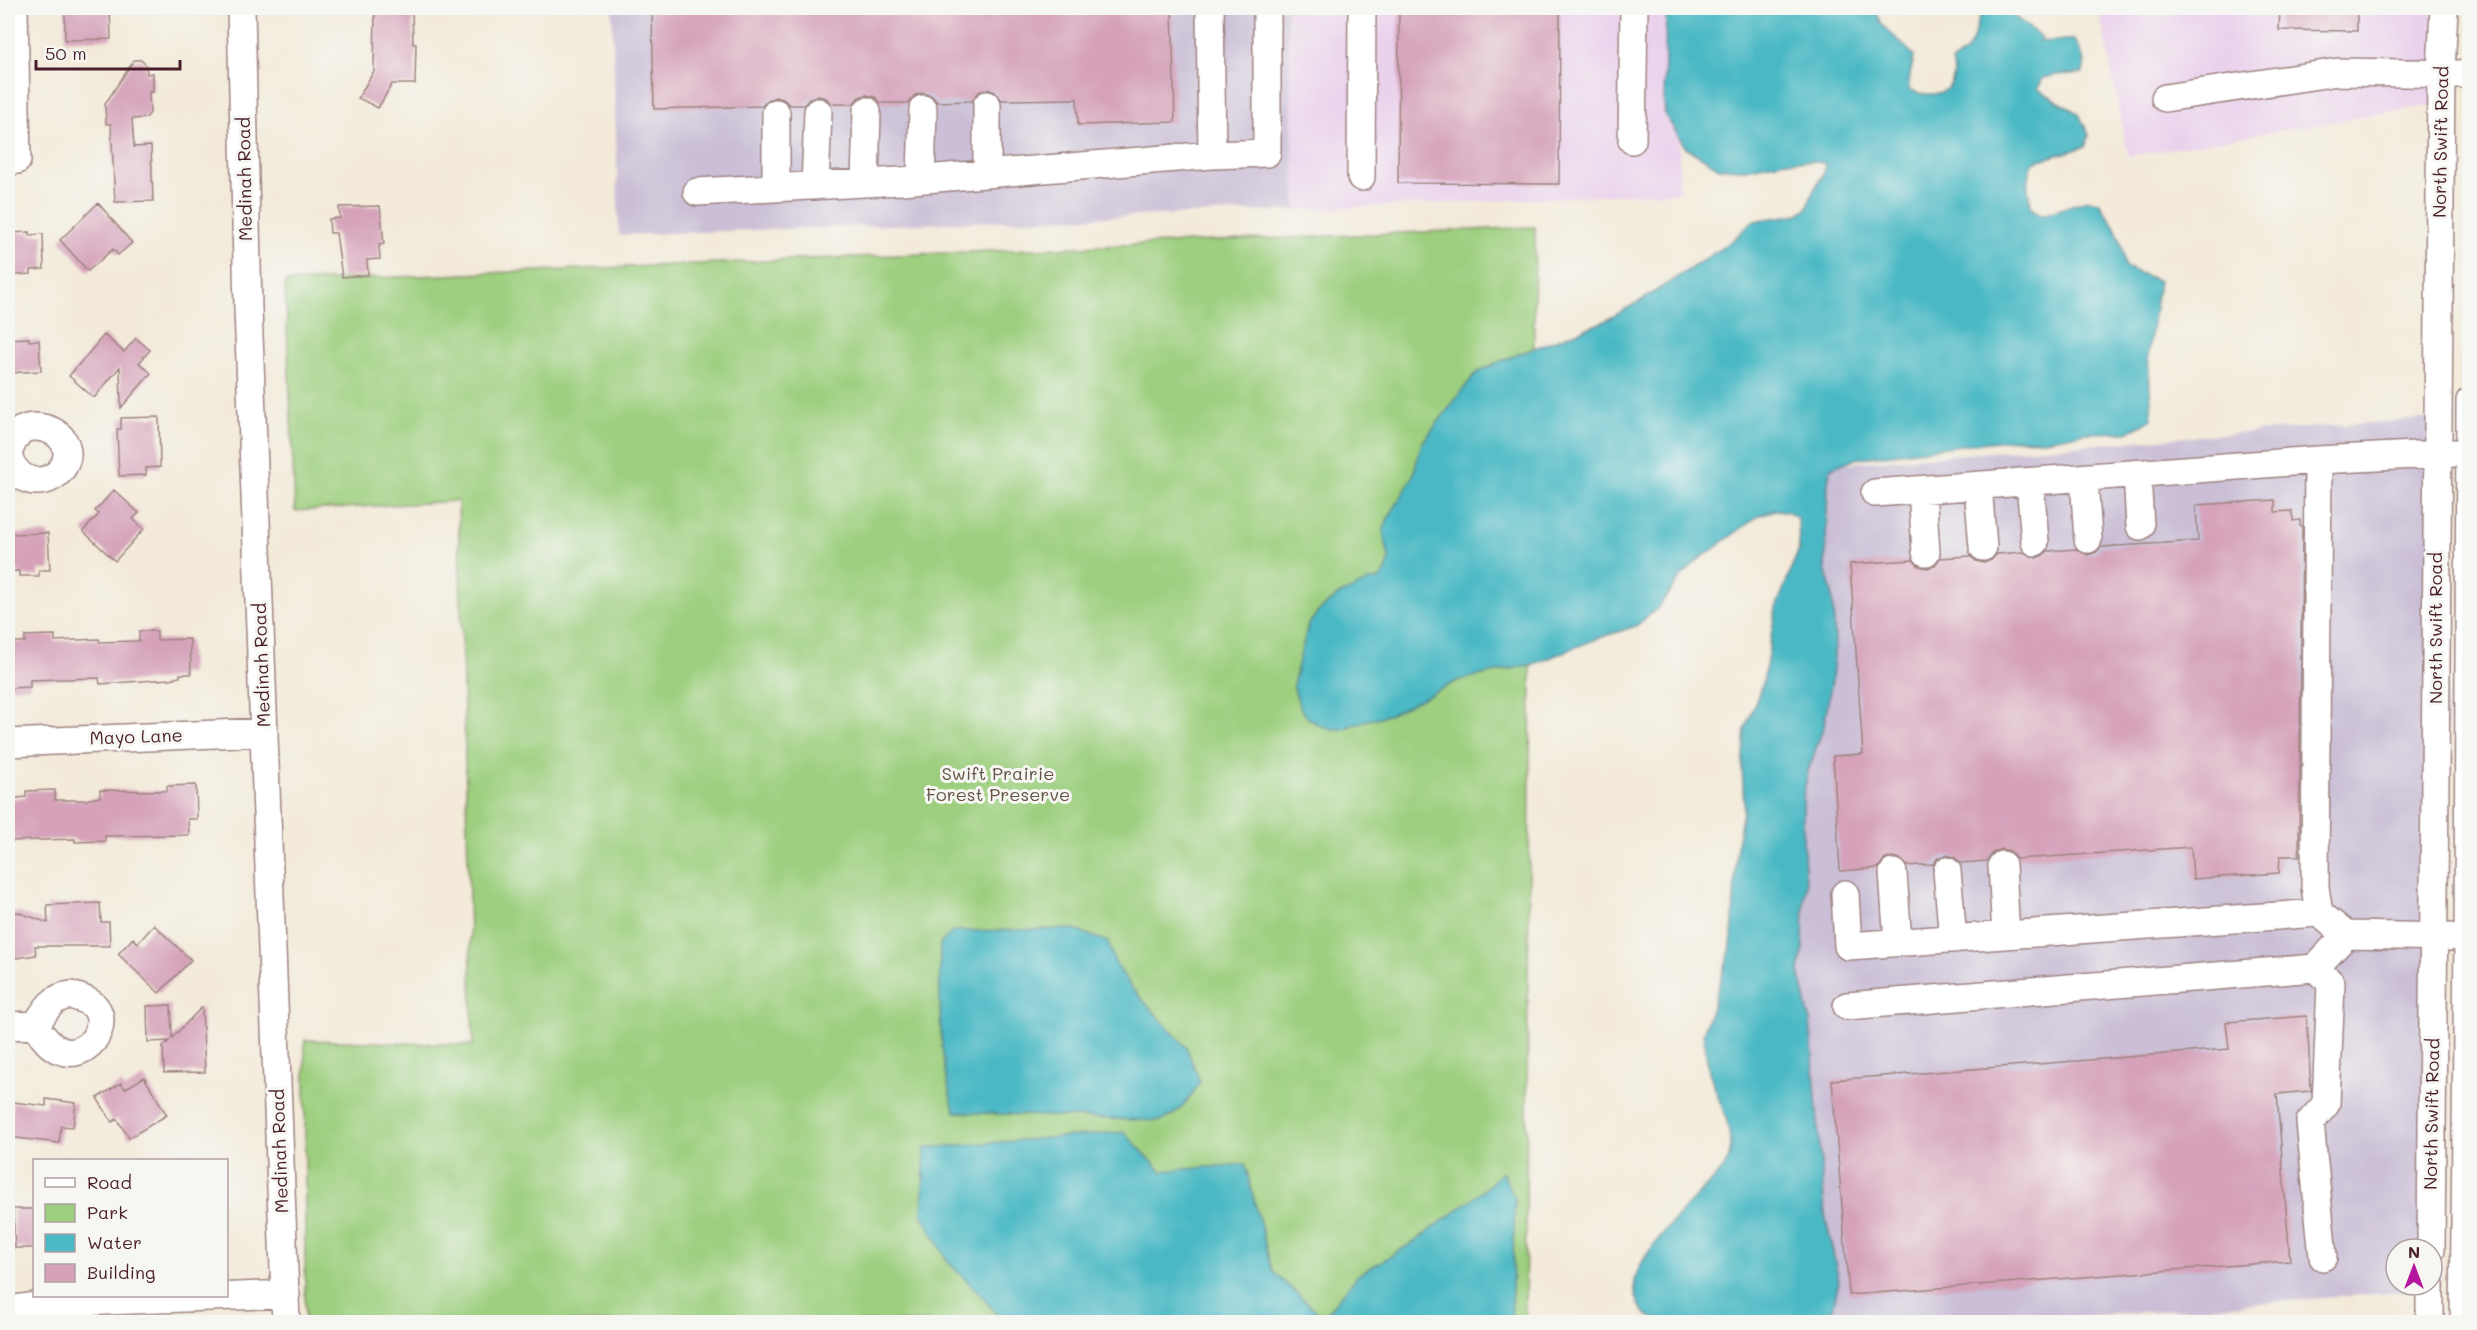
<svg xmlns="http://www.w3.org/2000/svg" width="2477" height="1330" font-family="Mali,sans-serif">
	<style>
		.built { fill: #ead1ec }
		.industrial { fill: #cabfd6; fill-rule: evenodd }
		.green { fill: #9dcf7f; stroke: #747755; stroke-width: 1.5 }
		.water { fill: #4bb9c5; stroke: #4a6c78; stroke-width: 1.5 }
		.building { fill: #d5a2ba }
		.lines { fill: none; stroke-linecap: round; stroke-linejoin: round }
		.minor-casing { stroke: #9e8482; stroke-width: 30 }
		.minor { stroke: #fff; stroke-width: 27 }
		.labels { text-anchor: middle; stroke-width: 6; stroke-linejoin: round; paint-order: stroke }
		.street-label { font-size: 18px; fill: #4a1f2b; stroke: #f6f6f2 }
		.park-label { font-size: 18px; fill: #635444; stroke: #f6f6f2 }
	</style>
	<rect width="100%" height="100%" fill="#f6f6f2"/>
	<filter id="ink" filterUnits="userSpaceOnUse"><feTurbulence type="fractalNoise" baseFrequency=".0167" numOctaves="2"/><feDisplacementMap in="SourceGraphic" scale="12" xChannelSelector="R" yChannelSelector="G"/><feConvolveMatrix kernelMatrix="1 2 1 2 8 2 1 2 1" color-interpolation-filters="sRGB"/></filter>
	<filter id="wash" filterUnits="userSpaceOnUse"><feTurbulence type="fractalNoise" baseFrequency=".008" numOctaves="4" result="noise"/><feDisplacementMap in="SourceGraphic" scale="24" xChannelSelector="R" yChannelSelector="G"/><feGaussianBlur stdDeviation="1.35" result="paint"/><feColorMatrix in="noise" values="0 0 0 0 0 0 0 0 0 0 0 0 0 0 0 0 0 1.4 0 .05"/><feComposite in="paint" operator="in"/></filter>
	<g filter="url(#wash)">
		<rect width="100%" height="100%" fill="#f3ead9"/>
		<path class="built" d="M1287 8H1680L1679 192 1296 210Z
			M2099 8H2456V101L2128 156Z"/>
		<path class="industrial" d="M612 8H1287L1296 210 619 235Z
			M2450 417 2440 1289 2011 1322H1771L1810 466ZM2396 1249H2432V1285H2396Z"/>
		<path class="green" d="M1535 227 1525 1322H305V1040L473 1045 458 501 295 511 285 282Z"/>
		<path class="water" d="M1666 8H1875L1882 25 1914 55C1913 67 1908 77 1909 89 1933 101 1961 92 1952 61 1983 43 1968 31 1985 8H2004L2042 38 2039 41C2052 43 2062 39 2075 40L2085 61 2083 73 2056 75 2043 78 2038 89 2079 114 2089 135 2085 147 2033 162C2024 180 2028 191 2032 209L2042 215 2087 200 2099 202C2116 228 2122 235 2125 267L2159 281 2148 355 2152 419 2139 427 2126 432 2086 433 2045 440 2016 439 1961 445 1854 459 1831 468 1828 480 1825 569 1832 593 1835 642 1832 679 1824 725 1808 771 1803 796V838L1806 888 1804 900 1803 948 1799 971 1810 1020 1825 1215 1839 1281 1833 1308 1826 1317 1808 1322H1667C1661 1320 1651 1319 1646 1314 1638 1307 1633 1291 1635 1280 1640 1250 1701 1192 1723 1169L1729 1158 1731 1145 1727 1121 1709 1072 1703 1034 1730 951 1732 936 1737 843 1744 806 1742 767 1745 729 1763 683 1776 608 1799 549 1798 519 1787 511 1775 510 1760 515 1697 561 1680 578 1658 608 1636 626 1596 639 1534 664 1459 680 1391 714 1354 724 1343 729H1331L1319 725 1308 718 1300 708 1293 685 1308 625 1318 612 1337 596 1369 581 1380 579 1387 569 1389 557 1383 532 1387 520 1412 479 1422 443 1475 374 1498 362 1603 322 1645 298 1716 252 1735 238 1753 221 1799 214 1808 207C1811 186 1824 182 1826 164L1814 161H1786L1745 169 1719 168 1686 148 1665 115 1664 101Z
			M1073 929 1108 942 1115 963 1132 988 1186 1047 1200 1082C1190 1098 1179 1115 1160 1121L955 1112C937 1057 940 1001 940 944L953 931Z
			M1124 1132 1161 1171 1245 1164 1272 1271 1323 1317 1358 1275 1414 1242 1484 1190 1502 1172 1515 1199 1511 1322H1003L981 1295 948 1262 922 1214 925 1148Z"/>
		<g id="blocks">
			<path class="building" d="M68 8H110L111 39 65 40V11H68Z
				M375 8H412L413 44H416L415 84H392L378 108 358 98 374 71Z
				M652 8H1172L1175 122 1078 125 1077 99 1002 100 995 92 988 89 979 92 972 101 937 102 932 96 923 93 915 95 909 103H881L875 97 867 95 859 97 853 104H832L826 98 818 96 810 98 804 105H790L783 99 775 97 768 100 762 106 654 109Z
				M1399 8H1560L1559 184 1398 183Z
				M2280 8H2357V31L2279 30Z
				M134 60H141L146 65 147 74 153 73V92H149L150 113 146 118 132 119 134 147 151 146 153 201 115 202 111 124H106L105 104Z
				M98 203 132 243 118 255 113 249 88 271 60 240Z
				M380 206 384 244 379 245 380 259 367 260 368 275 342 277 336 233H330L329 219 340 218 339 207Z
				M30 232V235L43 234 44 269 31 270V274L13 275V271H8V233Z
				M104 335 124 352 136 338 150 350 139 363 151 373 121 408 120 367 94 398 69 376Z
				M29 338V341L39 340 41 371 8 373V339Z
				M159 417 160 467 146 468V475L119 476 117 429H121V418Z
				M114 490 139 513 133 519 144 529 115 561 83 531 99 514 95 511Z
				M2275 500V512L2292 511 2293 521 2300 520V526H2302L2299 856H2280L2279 873 2193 879 2191 847 2016 859 2010 851 2001 849 1993 852 1987 861 1960 863 1954 857 1946 855 1938 858 1933 864 1907 866 1900 859 1892 857 1884 860 1878 868 1840 871 1833 756 1863 754 1850 564 1913 560 1919 566 1928 568 1935 565 1940 558 1970 556 1976 561 1984 563 1991 560 1997 554 2024 552 2036 558 2043 555 2048 551 2076 549 2088 555 2096 552 2101 547 2198 541 2196 505Z
				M48 533 50 570H39V576H19V571H8V534Z
				M139 631H157V640L190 639 191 674H180V677L170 679 100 684 99 678 30 680V687L8 688V642H25V636L55 635V641L99 639 100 642 139 641Z
				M196 785 197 819H188L189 835 105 836V841L75 842V839L8 841V799L26 797V791L55 790V800H85L100 797V790L167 791V786Z
				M100 903 101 922H109L110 946H35L36 955 10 959 8 914 18 912 48 923 47 905Z
				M154 925 191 960 159 993 118 954 133 938 138 943Z
				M171 1005 172 1038 202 1007 205 1072 164 1073 163 1047 169 1041 148 1042 147 1006Z
				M2307 1016 2311 1091 2277 1094 2290 1261 1849 1295 1832 1080 2229 1049 2226 1022Z
				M144 1077 167 1115 129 1138 117 1119 112 1122 97 1098 121 1083 125 1089Z
				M46 1099 76 1103 73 1127 61 1126 59 1143 8 1137 13 1102 46 1106Z
				M13 1209H34V1248H15Z"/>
		</g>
	</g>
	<g filter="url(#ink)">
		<use href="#blocks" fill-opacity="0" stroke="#9e8482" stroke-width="1.5"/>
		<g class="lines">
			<defs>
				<path id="minor" d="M241 8 248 308 286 1322
					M1210 8 1212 155 1267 153V8
					M2165 98 2338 72 2470 74
					M1632 140 1634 8
					M8 161 17 160 14 8
					M987 174V105
					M1361 177 1362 8
					M921 179 923 109
					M865 183 867 111
					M815 186 818 112
					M776 188V113
					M697 192 901 181 1212 155
					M8 454C11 445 14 436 22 430 35 423 57 429 64 442 74 460 58 480 39 481 23 482 15 471 8 458
					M2318 460 2455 453
					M2137 474 2140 526
					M2084 478 2088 539
					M2030 482 2035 542
					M1978 486 1983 547
					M1922 490 1926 552
					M1875 493 2318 460 2315 887 2319 913
					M8 743 264 732
					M2002 865 2006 935
					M1947 871 1953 939
					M1893 873 1898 942
					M1845 894 1848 946 2319 913 2346 935 2450 937
					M2315 968 2331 983 2326 1104 2310 1122 2323 1257
					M71 995C79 998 90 1000 96 1008 114 1035 66 1083 36 1025 46 1009 52 997 71 995Z
					M1847 1006 2315 968 2346 935
					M8 1026 36 1025
					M2431 1249 2441 74 2444 8
					M8 1310 54 1303 286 1294
					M2430 1322V1285
					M2464 1322 2468 936 2470 401"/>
			</defs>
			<use href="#minor" class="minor-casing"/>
			<use href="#minor" class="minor"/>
		</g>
	</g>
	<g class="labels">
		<g class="street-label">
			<text transform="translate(2441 142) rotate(-89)" y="6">North Swift Road</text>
			<text transform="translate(245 179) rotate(-91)" y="6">Medinah Road</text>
			<text transform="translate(2436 628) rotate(-90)" y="6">North Swift Road</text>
			<text transform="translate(262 665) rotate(-92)" y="6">Medinah Road</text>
			<text transform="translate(136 737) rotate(-2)" y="6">Mayo Lane</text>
			<text transform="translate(2432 1114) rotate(-89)" y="6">North Swift Road</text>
			<text transform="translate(280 1151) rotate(-92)" y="6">Medinah Road</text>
		</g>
		<g class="park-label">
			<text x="998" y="780">Swift Prairie<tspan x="998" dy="21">Forest Preserve</tspan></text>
		</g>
	</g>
	<rect width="2477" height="1330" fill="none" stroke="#f6f6f2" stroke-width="30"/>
	<rect x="33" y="1159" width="195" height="138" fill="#f6f6f2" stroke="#b1a0a2" stroke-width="1.5"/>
	<rect x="45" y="1178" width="30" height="9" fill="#ffffff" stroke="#b1a0a2" stroke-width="1.5"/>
	<text x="87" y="1189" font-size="18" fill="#4a1f2b">Road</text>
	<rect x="45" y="1204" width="30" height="18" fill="#9dcf7f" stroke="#b1a0a2" stroke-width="1.5"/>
	<text x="87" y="1219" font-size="18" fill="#4a1f2b">Park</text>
	<rect x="45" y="1234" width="30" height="18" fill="#4bb9c5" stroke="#b1a0a2" stroke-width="1.5"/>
	<text x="87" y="1249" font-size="18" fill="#4a1f2b">Water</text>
	<rect x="45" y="1264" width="30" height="18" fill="#d5a2ba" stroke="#b1a0a2" stroke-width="1.5"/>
	<text x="87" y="1279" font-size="18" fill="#4a1f2b">Building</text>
	<g transform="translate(2414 1267)"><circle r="28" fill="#f6f6f2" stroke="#b1a0a2" stroke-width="1.5"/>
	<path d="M0-4.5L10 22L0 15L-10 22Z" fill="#b5179e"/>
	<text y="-9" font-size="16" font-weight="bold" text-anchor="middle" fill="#4a1f2b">N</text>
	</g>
	<path d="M36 60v9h144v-9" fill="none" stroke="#4a1f2b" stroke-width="3"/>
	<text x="45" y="60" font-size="18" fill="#4a1f2b" stroke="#f6f6f2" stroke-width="4.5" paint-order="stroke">50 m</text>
</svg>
